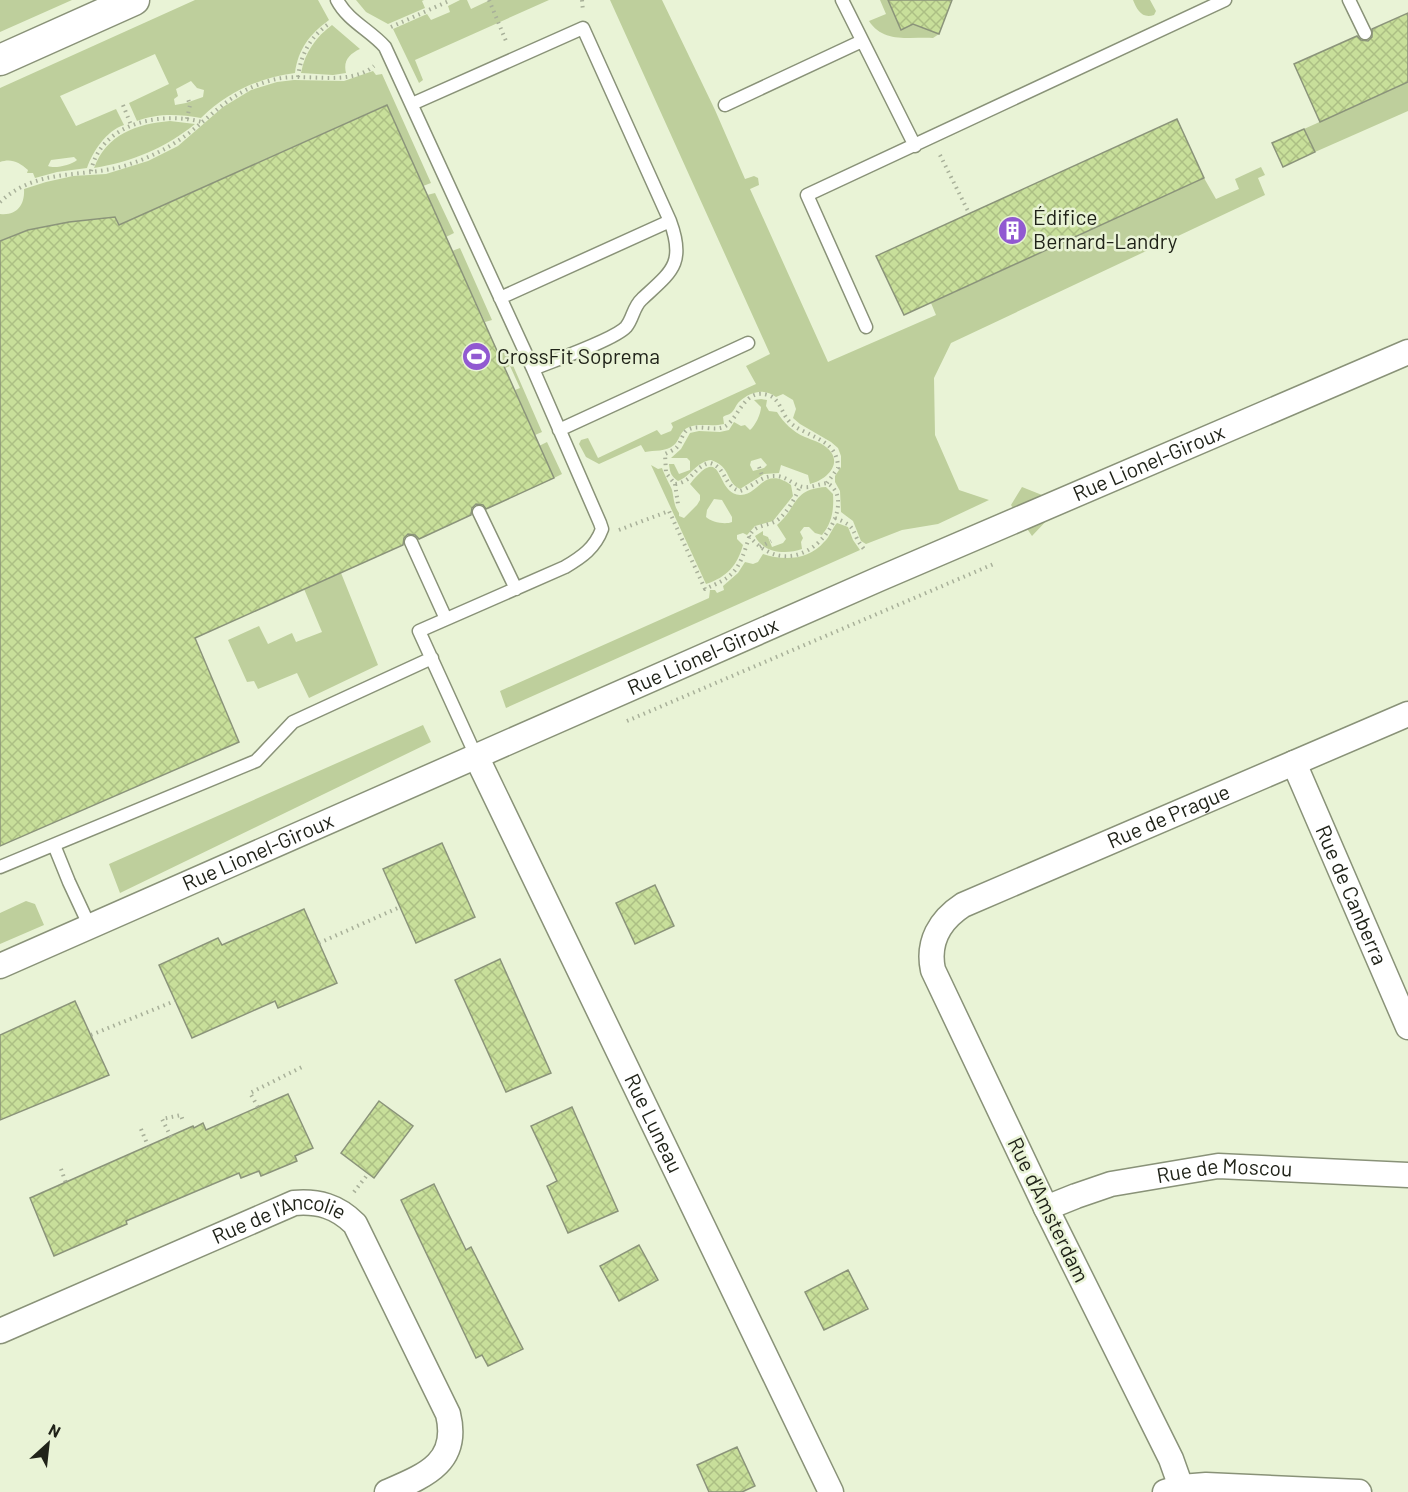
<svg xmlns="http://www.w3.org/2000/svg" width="1408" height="1492" font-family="Barlow,sans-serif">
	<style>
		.green { fill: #becf9c; fill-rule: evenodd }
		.building { fill: url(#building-cross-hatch); stroke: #8b947a; stroke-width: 1.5 }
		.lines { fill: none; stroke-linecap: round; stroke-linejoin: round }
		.service-casing { stroke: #899278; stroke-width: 15 }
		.minor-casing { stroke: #899278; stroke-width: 27 }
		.tertiary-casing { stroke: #899278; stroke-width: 33 }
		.path { stroke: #a8b099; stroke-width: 4; stroke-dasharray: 1.5 4.5; stroke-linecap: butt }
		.service { stroke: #fff; stroke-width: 12 }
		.minor { stroke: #fff; stroke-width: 24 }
		.tertiary { stroke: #fff; stroke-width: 30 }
		.labels { text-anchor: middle; stroke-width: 5; stroke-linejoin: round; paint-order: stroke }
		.poi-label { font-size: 21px; fill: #202319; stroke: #e9f3d6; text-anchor: start }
		.street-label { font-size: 21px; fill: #202319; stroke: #e9f3d6 }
	</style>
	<defs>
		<pattern id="building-cross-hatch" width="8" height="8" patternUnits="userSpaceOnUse" patternTransform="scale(1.5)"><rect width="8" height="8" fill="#c8df9a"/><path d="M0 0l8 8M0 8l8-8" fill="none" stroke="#acbf84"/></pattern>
	</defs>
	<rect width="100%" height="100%" fill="#e9f3d6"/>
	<path class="green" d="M0 0H72L0 32Z
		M195 0H318L329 20C310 34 298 49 295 73 258 78 228 92 201 118 179 114 157 113 137 121L129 103 169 84 155 54 60 96 76 126 116 109 124 125C106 131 93 151 87 168L57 172 35 178 33 173H27L28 170C19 162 11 158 0 162V88ZM191 81 197 88 204 90 203 97 186 103 175 105 174 99 178 96 176 89ZM74 157 77 160C71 165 55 169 48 166L51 160Z
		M356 0H424L422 1 425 8 388 24 366 12Z
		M460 0H467L471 9 490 0H549L415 60 423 80 419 83 393 29 427 14 431 20 450 12 448 6Z
		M610 0H662L715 110 745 179 754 176 758 178 759 185 750 189 828 362 936 315 931 303 1204 178 1216 199 1239 189 1235 179 1261 167 1265 175 1258 178 1265 195 951 343 934 378 935 435 959 490 989 500 938 524 902 530 866 544 861 541 853 521 841 512 840 491 835 482V476L841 467V456L838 448 831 442 800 424 793 418 796 409 793 400 783 394 776 397C765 388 751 391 740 401 736 404 735 410 731 413 729 415 725 415 723 417L724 424C712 427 700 423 689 427 680 430 680 440 674 445 666 452 654 450 645 452L641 445 599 464 586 457 579 444 581 440 588 438 598 458 657 430 661 435 671 431 673 427 671 423 756 384 746 366 770 354Z
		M880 0H888L901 29 913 24 939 34 933 38C908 37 883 43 869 21L886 14Z
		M1133 0H1150L1156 11 1154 15C1142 19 1137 10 1133 0Z
		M332 25 360 49C349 54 343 61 346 73L333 75 301 73C305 52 316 37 332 25Z
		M373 71 376 75 382 74 431 183 423 186 386 105 119 225 115 217 28 230 0 241V214C17 216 25 205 24 189L46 182 73 176 106 174 148 161 178 146 223 107 251 90 277 82 294 80 344 81Z
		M1408 82V111L1315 152 1304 129Z
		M170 121 195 124C165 148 132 162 94 168 107 134 136 124 170 121Z
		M435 193 454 233 446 237 427 195Z
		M460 248 492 320 485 322 452 251Z
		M505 347 542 432 535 435 515 390 520 388 510 366 505 368 497 350Z
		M761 399 767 400 766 406 769 411 777 412C783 422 793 432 805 437 812 440 820 442 826 447 845 462 827 480 810 484L808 475 781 465 779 473 764 474 740 489C725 482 732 467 711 460 696 462 691 476 678 481 671 476 670 473 669 464H674L679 474 690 470V461L687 458H671L681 449 690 433 699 431 720 432 729 430 734 422 741 426 745 425 750 430C755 426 761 414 761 407L754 400ZM761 458 767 465 764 468 753 471 750 465 751 461Z
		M547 442 562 474 554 478 539 446Z
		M651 465 658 469 662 468C664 474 670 485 672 490 674 499 674 506 679 513V516L684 518 697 505 700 500V495L690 484C725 440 714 494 740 495 759 496 763 465 791 485L793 496 773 521 755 526 747 535 743 533 737 535V539L743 545C737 566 727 577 706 584ZM714 499 722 500 732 517V522C725 525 711 522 706 517L707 510Z
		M826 487 833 494C834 510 832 523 822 535L815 533 809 527H804L800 532 803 538 801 542 802 549C786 555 763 553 755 536L763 531V535L768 537 772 547 783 543 786 539 777 525C798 507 792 489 826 487Z
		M1022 487 1047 497 1049 518 1032 536 1011 505Z
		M837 523 848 527 853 540 860 550 506 708 500 691 709 598 710 590H715L717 593 724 590 723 586 738 573 745 562 753 564 758 562 763 554C784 561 809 560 824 542 830 537 832 528 837 523Z
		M341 573 378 665 309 698 297 673 258 689 254 681 247 682 228 640 259 626 268 644 292 633 296 642 322 632 304 589Z
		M423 725 431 742 120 893 109 864Z
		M26 901 35 904 44 925 0 944V913Z"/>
	<path class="building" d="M888 0H952L939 34 913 24 901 30Z
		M1408 13V82L1320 122 1294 64 1357 36 1361 40 1368 41 1372 37V29Z
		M387 105 554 478 486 509 483 505 476 504 472 508 471 515 419 539 415 535 408 534 404 538 403 545 195 638 239 742 0 846V241L28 230 69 222 115 217 119 225Z
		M1177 119 1204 178 904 315 876 256Z
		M1304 129 1315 152 1283 167 1272 143Z
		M442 843 475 917 416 943 383 869Z
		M655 885 674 926 635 944 616 903Z
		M304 909 337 983 278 1008 275 1001 192 1038 159 965 218 938 222 945Z
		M500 959 551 1073 506 1092 455 980Z
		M75 1001 109 1075 0 1120V1035Z
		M288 1094 313 1148 295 1156 297 1161 261 1176 259 1171 241 1178 239 1173 126 1221 127 1224 54 1256 30 1198 193 1126 194 1128 203 1123 206 1130Z
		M379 1101 413 1126 374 1178 341 1153Z
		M572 1107 618 1211 568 1233 547 1186 557 1181 531 1126Z
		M434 1184 466 1250 471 1247 523 1349 488 1366 482 1355 476 1358 401 1200Z
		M639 1245 658 1280 619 1301 600 1266Z
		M848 1270 868 1309 824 1330 805 1292Z
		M737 1447 755 1486 742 1492H709L697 1465Z"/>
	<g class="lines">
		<defs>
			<path id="service" d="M337 0C348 21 370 30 385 47L533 369
				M842 0 915 146
				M1349 0 1365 33
				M412 104 583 28 670 221C686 264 671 272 642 299 633 307 633 319 626 327 614 340 552 361 533 369L600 523 602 529C595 548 582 557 565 567L419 631 476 756
				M725 105 862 41
				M500 298 670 221
				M866 327 807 195 1225 0
				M559 430 748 343
				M479 512 516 589
				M411 542 446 619
				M54 845 69 882 90 927
				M0 867 256 761 293 722 432 658"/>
			<g id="minor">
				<path id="s1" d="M476 756 831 1492"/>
				<path id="s2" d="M1294 763 1408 1027"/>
				<path id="s3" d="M0 966 879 579 1408 352"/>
				<path id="s4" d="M1046 1208 1076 1196 1111 1184 1218 1166 1408 1175"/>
				<path id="s5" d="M0 1331 294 1203C318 1201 337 1206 355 1224L448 1414C460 1463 424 1476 387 1492"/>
				<path id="s6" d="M1181 1487 1171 1459 1046 1208 933 970C927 942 940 920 963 905L1408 714"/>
				<path d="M1165 1492 1181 1487 1206 1485 1359 1492"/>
			</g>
			<path id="tertiary" d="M0 60 134 0"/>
		</defs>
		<use href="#service" class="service-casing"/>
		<use href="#minor" class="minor-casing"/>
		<use href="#tertiary" class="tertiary-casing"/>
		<path class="path" d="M489 0 506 41
			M582 0 583 11
			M391 27 451 0
			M298 77C301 53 311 36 330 23
			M123 105 131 125
			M187 119 190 105 187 96
			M940 155 969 213
			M91 171C101 123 160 111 202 122
			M0 202C40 165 87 180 133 163 153 156 172 146 189 133 219 109 233 91 272 80 304 71 347 88 374 66
			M759 467 763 478
			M675 484 678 504
			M835 518C860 528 849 531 864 549
			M619 530 669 511 705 589C730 578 737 574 746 547 748 541 749 534 754 530 760 525 769 525 776 521 786 515 796 497 800 486
			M749 536C801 597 864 502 827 483 819 484 811 488 803 487 793 485 786 476 776 476 761 475 753 487 740 491 724 487 726 467 710 463 694 466 693 482 675 484L666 473 665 454C669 452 674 450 677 447 681 442 682 435 686 431 698 422 715 434 727 425 740 415 745 388 768 395 779 398 782 413 788 420 792 425 797 428 803 431 821 440 838 446 838 468L827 483
			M760 547 771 541
			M627 721 996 563
			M319 943 400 907
			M91 1035 175 1001
			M258 1107 250 1093 304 1066
			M141 1129 148 1146
			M171 1137 162 1119 181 1115 183 1121
			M61 1169 66 1183
			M354 1192 368 1174"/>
		<use href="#service" class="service"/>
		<use href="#minor" class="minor"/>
		<use href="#tertiary" class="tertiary"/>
	</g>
	<defs>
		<symbol id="building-disc" viewBox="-11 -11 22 22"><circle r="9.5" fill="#9159d1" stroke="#e9f3d6"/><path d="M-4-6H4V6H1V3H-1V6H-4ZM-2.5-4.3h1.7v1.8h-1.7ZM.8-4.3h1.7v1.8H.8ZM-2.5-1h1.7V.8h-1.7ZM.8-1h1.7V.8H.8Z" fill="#fff"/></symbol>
		<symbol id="stadium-disc" viewBox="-11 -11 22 22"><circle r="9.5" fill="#9159d1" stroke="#e9f3d6"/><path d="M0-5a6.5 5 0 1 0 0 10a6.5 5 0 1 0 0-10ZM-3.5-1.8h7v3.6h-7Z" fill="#fff"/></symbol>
	</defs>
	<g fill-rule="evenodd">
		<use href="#building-disc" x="996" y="214" width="33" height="33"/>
		<use href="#stadium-disc" x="460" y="340" width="33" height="33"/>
	</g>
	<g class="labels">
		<g class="poi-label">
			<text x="1033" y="225">Édifice<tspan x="1033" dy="24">Bernard-Landry</tspan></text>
			<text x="497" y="364">CrossFit Soprema</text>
		</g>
		<g class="street-label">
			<text dy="7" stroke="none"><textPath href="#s3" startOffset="1254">Rue Lionel-Giroux</textPath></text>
			<text dy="7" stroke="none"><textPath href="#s3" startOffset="768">Rue Lionel-Giroux</textPath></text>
			<text dy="7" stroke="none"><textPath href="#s6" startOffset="874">Rue de Prague</textPath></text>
			<text dy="7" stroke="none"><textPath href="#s3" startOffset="282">Rue Lionel-Giroux</textPath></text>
			<text dy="7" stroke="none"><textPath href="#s2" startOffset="144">Rue de Canberra</textPath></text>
			<text dy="7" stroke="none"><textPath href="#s1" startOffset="408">Rue Luneau</textPath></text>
			<text dy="7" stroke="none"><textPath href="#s4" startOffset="184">Rue de Moscou</textPath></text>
			<text transform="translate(1048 1210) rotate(64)" y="7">Rue d'Amsterdam</text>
			<text dy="7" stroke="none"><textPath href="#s5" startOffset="303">Rue de l'Ancolie</textPath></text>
		</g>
	</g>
	<g transform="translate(48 1444) rotate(27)" stroke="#e9f3d6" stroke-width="4.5" paint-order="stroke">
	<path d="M0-4.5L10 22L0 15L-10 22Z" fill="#202319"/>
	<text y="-9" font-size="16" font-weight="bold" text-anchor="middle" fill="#202319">N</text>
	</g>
</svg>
